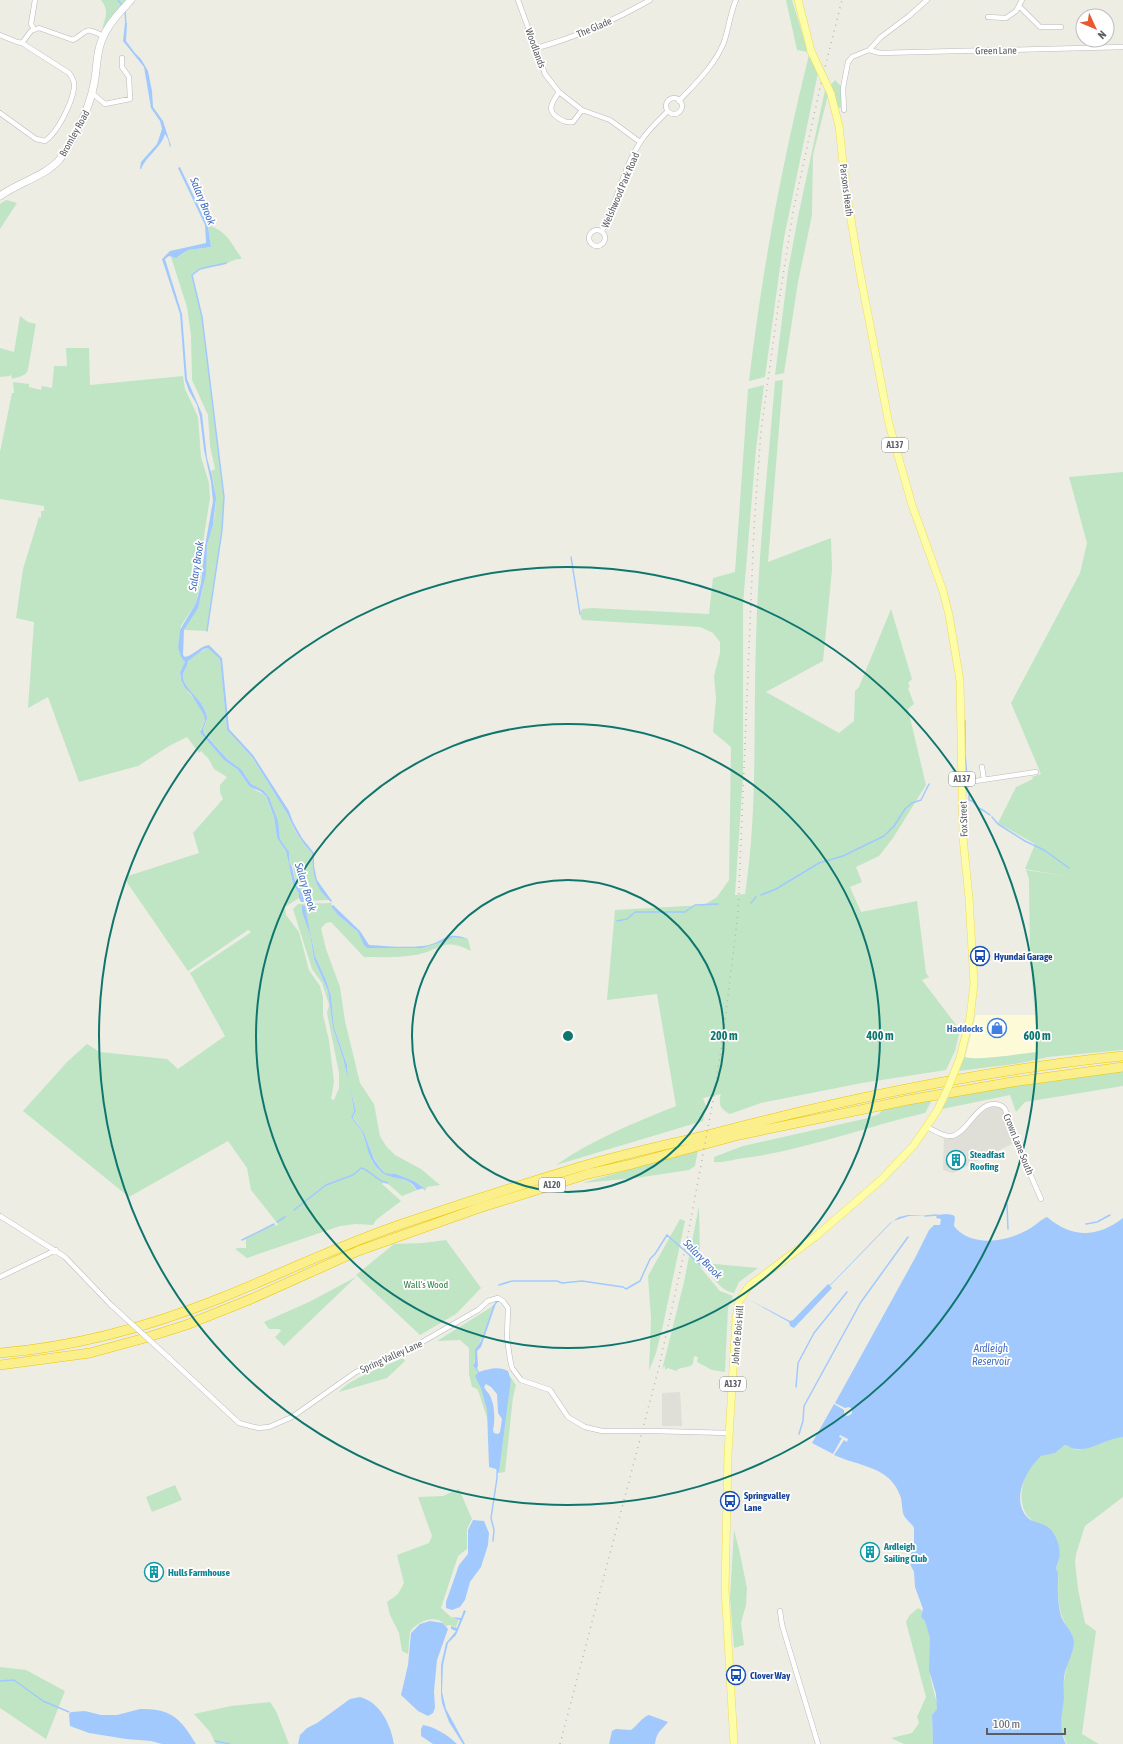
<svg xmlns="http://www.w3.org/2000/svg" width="1123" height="1744" font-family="'Asap Condensed',sans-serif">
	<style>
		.commercial { fill: #fdfad8 }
		.industrial { fill: #dfded7 }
		.green { fill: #bfe5c5 }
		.water { fill: #a2c9fe; fill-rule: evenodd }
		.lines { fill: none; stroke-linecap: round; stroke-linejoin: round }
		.stream { stroke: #a2c9fe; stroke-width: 1.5 }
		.street-casing { stroke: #b8babf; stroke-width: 5.5 }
		.secondary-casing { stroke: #b8bac1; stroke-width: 8 }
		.primary-casing { stroke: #f0db5a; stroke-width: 8 }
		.highway-casing { stroke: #edc603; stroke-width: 10 }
		.street { stroke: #fff; stroke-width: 4.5 }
		.secondary { stroke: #fff; stroke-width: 7 }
		.primary { stroke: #fefda7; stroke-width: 7 }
		.highway { stroke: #fbef8c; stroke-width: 9 }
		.rail { stroke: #b6b6b7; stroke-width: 1.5; stroke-dasharray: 1 5; stroke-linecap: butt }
		.street-bridge-casing { stroke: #b8babf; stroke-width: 5.5; stroke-linecap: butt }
		.primary-bridge-casing { stroke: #f0db5a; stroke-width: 8; stroke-linecap: butt }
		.street-bridge { stroke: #fff; stroke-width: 4.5 }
		.primary-bridge { stroke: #fefda7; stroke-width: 7 }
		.ring { fill: none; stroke: #0f766e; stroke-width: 2 }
		.labels { text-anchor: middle; stroke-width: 3.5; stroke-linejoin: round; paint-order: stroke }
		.shield { fill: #fff; stroke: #8c8e92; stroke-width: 1 }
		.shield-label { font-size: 9px; font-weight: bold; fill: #5b5d63 }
		.street-label { font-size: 10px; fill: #5b5d63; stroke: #fff }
		.transit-label { font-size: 10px; font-weight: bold; fill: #164399; stroke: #fff; text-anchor: start }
		.shop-label { font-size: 10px; font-weight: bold; fill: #366cbe; stroke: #fff; text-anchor: end }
		.culture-label { font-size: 10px; font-weight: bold; fill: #0d838f; stroke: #fff; text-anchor: start }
		.park-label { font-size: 10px; fill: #358143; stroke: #fff }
		.water-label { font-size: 11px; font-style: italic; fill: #456fc1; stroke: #fff }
		.centre { fill: #0f766e; stroke: #fff; stroke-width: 2 }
		.ring-label { font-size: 12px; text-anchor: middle; font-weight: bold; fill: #0f766e; stroke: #fff; stroke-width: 3.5; stroke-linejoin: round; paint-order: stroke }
	</style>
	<rect width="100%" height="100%" fill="#eeede3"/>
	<path class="commercial" d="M976 1015H1035L1038 1053 965 1060Z"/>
	<path class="industrial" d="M987 1106H1002L1016 1142 953 1173 943 1170 944 1135 957 1134Z
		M680 1392 682 1426H662V1393Z"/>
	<path class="green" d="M101 0H130L102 28C106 17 109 10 101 0Z
		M786 0H792L808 52 797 50Z
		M809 55 818 73 784 238 765 377 749 381C762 271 782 163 809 55Z
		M835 80 842 87 843 107 838 108 830 86Z
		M825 90 828 95 813 155 812 215 798 282 784 373 775 375 788 271 798 217Z
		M6 200 17 203 0 229V204Z
		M208 225C228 232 230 242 241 257V259C235 259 231 261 226 264 214 268 201 265 192 275L202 317 224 497 222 530 207 631 184 630C188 618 196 612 200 600 206 582 205 564 207 546 208 539 211 532 213 525 217 507 216 489 211 471L215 469 210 446 208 415 192 380 191 335 187 307 171 257H178L188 250 211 247Z
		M20 316 28 322 36 324C34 332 29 369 27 372 23 377 17 377 12 379L11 374 10 376 0 377V348L14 352Z
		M66 348H89L90 385 183 376 185 389 198 417 201 457 209 483 210 498 204 536 202 570 196 603 181 626 179 639 178 647 185 662C184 666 180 669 180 673 179 691 204 701 205 719 205 722 202 727 200 730L224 760 238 770 250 787 265 795 274 817 277 838 286 851 293 884 299 893V898L285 907 286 915 299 932 309 970 320 986 323 997V1015L329 1040 334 1082 331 1099 334 1100 339 1088V1073L327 1013 329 1005 322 983 312 969 293 909 298 904 332 903 331 905 338 915 358 932 370 947 422 948 453 936 468 939 471 951C442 936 441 951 415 955 398 958 380 957 364 957L331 922 326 923 321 928 326 949 340 987 345 1021 360 1083 374 1104 380 1136 386 1146 395 1155 421 1169 440 1185 427 1187 425 1191 422 1188 423 1187 414 1181 396 1174 385 1173 380 1168 374 1158 364 1133 353 1117V1115L356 1111 348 1080 347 1065 334 1027 331 996 326 980 315 956 305 906 302 905 310 934 314 959 328 991 333 1028 343 1058 351 1093 354 1111 351 1117 361 1130 372 1162 379 1171 409 1182 417 1190 402 1196 387 1183 383 1182V1184H382L401 1201 376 1220 373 1225 356 1224 340 1226 247 1258 235 1249 238 1248H246V1238L274 1224 277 1226 278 1224 251 1190 247 1168 228 1141 129 1197 23 1111 67 1062 87 1044 100 1052 167 1059 178 1069 225 1036 190 973 250 933 251 931 248 930 188 971 126 881 125 878 128 876 199 853 193 833 223 799 220 792V785L227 777 214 769 208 758 201 751 199 753 187 737 169 746 138 766 79 782 48 697 28 708 34 622 16 618 23 569 39 517 41 518V511H44V506L0 499V452L12 393H14L13 382 29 384V387L41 390 42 386 52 388 54 366H67Z
		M783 380 768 562 831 538 832 570 823 661 766 692 839 733 854 721 855 691 859 687 891 609 912 679 908 683 910 687 908 688 914 704 908 709 926 785 893 838 879 856 856 867 862 882 850 887 861 912 917 901 926 973 929 977 922 980 960 1030 955 1051 946 1070 862 1083 761 1103 730 1114C720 1109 718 1104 721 1094L703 1098 706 1106 703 1121 556 1165C593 1139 634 1123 676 1106L657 994 607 1000 615 910 704 905 717 897 729 880 731 747 713 732 716 699 714 676 720 653V642L713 633 700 627 582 620 580 614 582 609 592 608 709 614 713 578 735 572 748 389 764 385 756 449 743 604V776L735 895 745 894C758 811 753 725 756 640 758 554 768 468 775 381Z
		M1123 472V783L1113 871 1123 783V1050L1048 1057 1021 1063 959 1071 964 1057C984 1061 1015 1054 1037 1052L1038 1049 1030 957 1029 879 1026 870 1065 876 1025 869 1035 844 998 823 1016 787 1033 779 1032 777 1041 774 1011 703 1080 573 1087 543 1069 477Z
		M207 648 210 649 220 659 227 730 251 756 288 815C292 828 302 843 312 853 313 872 314 886 329 900L304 901 303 894 296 885 293 867 289 862 287 849 280 839 276 816 269 797 263 790 251 784 243 771 227 759 203 731C203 726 207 723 207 719 208 702 186 693 183 679 182 672 188 667 188 661L197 654Z
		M1123 1070V1086L1025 1102 1016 1112 1010 1095 942 1109 951 1092Z
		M933 1098 925 1113C864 1127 806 1150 744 1158 735 1159 724 1163 714 1162V1157L743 1146 868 1118 879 1114 882 1110Z
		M698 1150 695 1166 689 1170 636 1178 582 1183Z
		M699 1206 700 1261 704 1263 758 1268 739 1282 734 1293C717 1290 712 1273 700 1262V1267L720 1291 733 1296 728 1308 725 1372 712 1370 697 1362 698 1357 694 1356 693 1364C688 1369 680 1366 676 1371L668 1368 665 1370V1367L664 1366 662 1370 684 1282Z
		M680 1219 685 1221 663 1325 656 1353 649 1371 651 1318 648 1276Z
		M446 1240 481 1288 456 1314 420 1335 356 1275 394 1244 423 1243Z
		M356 1277 284 1346 275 1337 281 1331 279 1329H269L264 1322 309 1302Z
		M493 1306C488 1320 484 1335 477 1348 474 1353 476 1361 473 1367L476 1368 478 1373 487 1410 488 1421 479 1393 477 1389 472 1387 469 1374V1348L460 1340 437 1341Z
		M403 1358 405 1361 387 1378 339 1392C347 1380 388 1365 403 1358Z
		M510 1376 516 1385 513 1397 505 1472 499 1473 511 1380Z
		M1117 1437H1123V1497L1085 1526 1076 1554 1075 1562 1078 1589 1085 1623 1096 1631 1082 1734 1099 1744H1067L1061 1731V1720L1064 1697V1682L1072 1634C1055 1609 1059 1601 1058 1573L1056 1568 1059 1559C1051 1547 1043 1531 1033 1521 1030 1518 1027 1517 1025 1512 1016 1493 1025 1468 1042 1455L1055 1453 1065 1445 1078 1450 1103 1443Z
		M175 1485 182 1500 152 1512 146 1497Z
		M459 1489 472 1519 467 1529V1549L458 1556 441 1608 452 1618 459 1619 456 1627 450 1625 446 1626C437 1613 417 1621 410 1632L408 1654 402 1651 399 1633 390 1615 387 1602 398 1594 404 1583 397 1555 429 1543 432 1536 418 1497 443 1496Z
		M734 1530 739 1549 747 1588 746 1605 741 1623 744 1645 734 1648 730 1598Z
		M918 1608 923 1611 921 1617C937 1625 928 1665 931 1680 933 1690 936 1698 938 1708L932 1715 933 1744H904L891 1738 912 1733 919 1723 917 1717 926 1697 906 1622 909 1616Z
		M0 1667 26 1670 65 1691 46 1739 0 1708Z
		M270 1702 276 1711 289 1744H216L210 1732 194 1714 231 1706Z"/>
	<path class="water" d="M125 23H127L126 41 135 53 141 59 148 71 152 91 153 107 163 121 171 146 170 147 168 139 165 134C161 148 147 155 141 169H140L141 162 157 144 162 129 160 121 151 108 144 67 123 41Z
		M180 167 208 226 211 247 188 250 176 258 169 256 165 259 182 314 187 379 202 414 207 458 212 476 216 498 213 525 207 545 206 574 198 608 184 630 183 655 185 657C194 655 200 646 209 645L222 658 229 729 253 755 289 811 293 822 302 838 314 853V866L317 880 332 901 331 902C314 887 313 874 312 853 302 843 293 828 288 815L252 757 227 730 220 659 208 648 204 649 188 661C188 667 182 672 183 678 185 691 206 701 207 718 207 721 204 726 203 729L204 733 227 759 242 770 251 784 263 790 269 797 278 821 280 839 289 852V862L292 867 296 885 303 894 304 902H301L299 898V893L293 884 286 851 277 838 274 817 266 796 260 791 250 787 238 770 224 760 200 732 205 721 204 715 191 694 185 688 181 680 180 672 185 662 181 657 178 647 180 630 196 603 201 583 205 546 213 501 211 482 204 450 200 417 197 405 189 391 185 380 180 314 162 259 170 251 206 243 205 225 178 168Z
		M302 905 305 906 315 956 326 980 331 996 334 1027 347 1065 348 1080 356 1111 353 1116V1118L364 1133 374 1159 380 1168 385 1173 396 1174 414 1181 424 1188 417 1190C409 1175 391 1181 380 1171 369 1162 367 1145 362 1132 359 1127 354 1122 351 1117L354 1111 351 1093 343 1058 333 1028 328 991 314 959 310 934 302 912Z
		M333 905 360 931 369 945C387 946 405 948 422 946 443 945 444 929 468 939L453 937 445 941 422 948H367L364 945 358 932 338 915 331 906Z
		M946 1214 953 1215 955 1217 954 1226C971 1248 1007 1242 1029 1229 1035 1226 1040 1220 1047 1217 1072 1238 1097 1238 1123 1218V1437C1109 1438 1090 1451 1077 1449 1072 1449 1069 1446 1065 1445L1055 1453 1041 1456C1026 1470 1011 1499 1027 1517 1032 1522 1038 1522 1044 1525 1055 1529 1062 1548 1059 1559 1058 1562 1057 1565 1056 1568L1058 1573C1058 1587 1057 1602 1061 1616 1064 1625 1074 1632 1074 1643 1073 1654 1068 1662 1065 1672 1063 1681 1064 1690 1064 1699 1062 1716 1058 1729 1066 1744H933L932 1715 937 1709 936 1694 929 1670 930 1638 925 1621 921 1617 923 1609 915 1587 914 1572 910 1564V1555L914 1547V1528C911 1522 905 1520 903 1513 902 1508 902 1503 901 1498 891 1466 860 1467 834 1455L844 1440 847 1442 848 1439 840 1435 839 1437 842 1438 833 1454 812 1443 834 1404 844 1410V1414L847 1416 850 1415 852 1413V1409L849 1407 845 1408 835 1403 915 1258 929 1230 934 1225H940L941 1219 936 1218 937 1215Z
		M908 1215H927L909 1216 893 1221 830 1286 832 1288 794 1328 790 1326 789 1322 746 1298 790 1321 793 1320 828 1284 830 1285 890 1223 899 1217Z
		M493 1306H495L481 1347 477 1351 478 1366 477 1368 479 1372C489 1369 498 1366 508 1371L511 1380 499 1473 497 1472 496 1469 489 1467 487 1410 481 1388 475 1376 478 1373 476 1369 473 1366 475 1362V1350L481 1341ZM486 1384 491 1387 497 1394 498 1413 502 1419 500 1432 498 1434 494 1433 493 1430C495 1422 495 1407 491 1398 490 1394 486 1391 484 1387Z
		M473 1520 484 1521 489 1533 488 1545 481 1567 470 1582 465 1600 460 1607 452 1610 446 1608V1602L459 1565 468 1554V1530Z
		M464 1610 466 1611 456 1635 448 1643 443 1665 442 1692 446 1709 465 1744H463L449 1722 442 1703 441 1695V1665L446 1643 456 1631 451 1629V1626L457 1628 460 1620 451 1617 461 1618Z
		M430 1621 443 1623 448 1629 437 1660 434 1691 435 1708 433 1713 428 1716 418 1711 401 1695 408 1665 411 1633 420 1624Z
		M360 1697C380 1702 391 1725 394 1744H298L300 1735 307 1728 317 1723 350 1699Z
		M140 1709C171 1708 181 1719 196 1744H162L151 1741 126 1739 89 1733 70 1726 69 1714 71 1712 85 1711 101 1715H117Z
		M649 1715 668 1722C661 1731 657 1731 655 1744H609L612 1731 616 1729 631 1730C637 1726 642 1717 649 1715Z
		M423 1725C435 1727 448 1735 457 1744H433L421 1736V1729Z"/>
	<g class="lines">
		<path class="stream" d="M118 0 122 5
			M125 11 126 25
			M173 290 176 298
			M571 557 580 614
			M207 631 222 530 224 497 202 317 192 275 200 269 226 263
			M965 721V754L968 787
			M969 795V800C975 801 975 805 979 808 983 810 986 812 990 815
			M992 817 998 824 1025 841 1044 850 1069 868
			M761 895 776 889 819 863 843 856 884 836 894 826 905 809 912 803 921 800 929 784
			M751 903 756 897
			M617 921 627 919 635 912H685L695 905 718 904
			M361 1168C370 1170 377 1181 387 1183
			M1007 1204 1008 1229
			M294 1210 326 1185 353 1175 360 1169
			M925 1216 937 1215
			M277 1222 285 1217
			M1086 1224 1097 1222 1110 1215
			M242 1240 274 1224
			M499 1285 512 1281H557L562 1283 582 1281 623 1287 626 1289 640 1281 650 1259 655 1254 667 1235 703 1267
			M493 1307 498 1300
			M796 1387 798 1363 814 1333 847 1292
			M799 1434 803 1421 804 1406 861 1302 908 1237
			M493 1541 494 1530 491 1518 497 1478V1472
			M0 1681 14 1680 43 1701 69 1712
			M215 1741 230 1744"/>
		<defs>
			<path id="street" d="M518 0 545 74 559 92 582 110 610 120 640 142
				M1019 6 1040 27H1061
				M988 17 1006 18 1016 11 1022 0
				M34 29 31 24 35 0
				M0 35 17 42 22 43 31 31 39 28 73 40C89 31 83 26 103 36
				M537 48C576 37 615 20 650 0
				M869 50 880 53 1123 47
				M559 92C553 101 546 110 557 117 563 121 566 123 573 122L582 110
				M92 93 105 104 130 99 129 77 122 67V58
				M666 106a8 8 0 1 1 16 0a8 8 0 1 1-16 0Z
				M679 101C696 83 715 65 724 42 729 28 730 13 736 0
				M844 110 843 88 848 62 852 57 869 50 881 37 909 16 927 0
				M0 113 36 139 45 141C58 132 72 103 74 88 75 82 73 78 69 73L22 43
				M589 238a8 8 0 1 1 16 0a8 8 0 1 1-16 0Z
				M602 231C617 203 623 168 641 141 648 130 659 120 668 111
				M982 767 984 780
				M962 783 1036 772
				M927 1127C934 1130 943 1137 951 1136 969 1134 978 1095 1002 1106L1005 1109 1016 1142 1041 1199
				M0 1216 65 1257 111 1305
				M0 1277 56 1250
				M168 1357 239 1423 258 1428 269 1427 292 1417 356 1372 417 1345 478 1310 488 1301 498 1298 503 1301 508 1308 507 1338 510 1359 512 1368 521 1380 550 1390 568 1417 585 1427 602 1431H633
				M654 1431 729 1433
				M780 1611 782 1625 818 1744"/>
			<path id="secondary" d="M0 196C17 183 46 176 60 159 75 138 89 110 94 84 97 70 96 56 101 42 107 25 119 13 131 0"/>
			<path id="primary" d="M798 0 811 51
				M831 94 839 126 846 190 859 268 889 424 912 505 943 591 949 615 960 681 963 838 969 898 974 984 970 1018 960 1058
				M734 1744 725 1589 728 1454 736 1319 739 1301 749 1286 815 1237 882 1179 914 1145 937 1111"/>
			<path id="highway" d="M0 1353C75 1347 151 1326 221 1298 283 1273 342 1244 405 1223 461 1204 517 1186 573 1169 619 1155 667 1145 715 1133 849 1098 985 1070 1123 1056
				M0 1365 90 1353 145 1338 186 1325 251 1299 358 1251 479 1208 588 1174 632 1164 739 1135 908 1100 1012 1082 1123 1067"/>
		</defs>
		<use href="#street" class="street-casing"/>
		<use href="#secondary" class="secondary-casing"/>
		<use href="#primary" class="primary-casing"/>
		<use href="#highway" class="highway-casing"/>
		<use href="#street" class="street"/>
		<use href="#secondary" class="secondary"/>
		<use href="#primary" class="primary"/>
		<use href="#highway" class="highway"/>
		<path class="rail" d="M560 1744 659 1367 687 1240 712 1106 723 1037 738 913 754 528 761 431 778 308 793 212 821 83 842 0"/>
		<defs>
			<path id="street-bridge" d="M111 1305 168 1357
				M633 1431H654"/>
			<path id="primary-bridge" d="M811 51 831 94
				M937 1111 948 1088 960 1058"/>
		</defs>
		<use href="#street-bridge" class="street-bridge-casing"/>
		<use href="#primary-bridge" class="primary-bridge-casing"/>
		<use href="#street-bridge" class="street-bridge"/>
		<use href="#primary-bridge" class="primary-bridge"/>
	</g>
	<g class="ring">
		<circle cx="568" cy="1036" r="156"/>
		<circle cx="568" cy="1036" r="312"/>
		<circle cx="568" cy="1036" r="469"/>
	</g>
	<defs>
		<symbol id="bus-ring" viewBox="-11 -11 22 22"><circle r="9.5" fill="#fff" stroke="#1a4fb4" stroke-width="1.5"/><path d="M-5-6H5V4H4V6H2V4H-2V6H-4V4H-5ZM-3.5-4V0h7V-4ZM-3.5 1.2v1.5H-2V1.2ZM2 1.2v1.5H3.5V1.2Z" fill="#1a4fb4"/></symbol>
		<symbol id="shop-ring" viewBox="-11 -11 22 22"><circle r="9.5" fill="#fff" stroke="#3f7fe0" stroke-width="1.5"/><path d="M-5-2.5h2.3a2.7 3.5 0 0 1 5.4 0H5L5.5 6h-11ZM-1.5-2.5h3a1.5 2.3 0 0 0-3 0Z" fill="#3f7fe0"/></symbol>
		<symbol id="building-ring" viewBox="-11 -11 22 22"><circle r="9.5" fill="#fff" stroke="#0f9aa8" stroke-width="1.5"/><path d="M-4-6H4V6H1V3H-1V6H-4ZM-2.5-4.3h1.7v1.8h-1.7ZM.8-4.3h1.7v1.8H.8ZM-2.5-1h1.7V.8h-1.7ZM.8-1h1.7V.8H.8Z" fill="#0f9aa8"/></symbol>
	</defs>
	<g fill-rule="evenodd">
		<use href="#bus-ring" x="969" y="945" width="22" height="22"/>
		<use href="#shop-ring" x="986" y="1017" width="22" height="22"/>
		<use href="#building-ring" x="945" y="1149" width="22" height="22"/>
		<use href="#bus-ring" x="719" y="1490" width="22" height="22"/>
		<use href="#building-ring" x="859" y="1541" width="22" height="22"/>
		<use href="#building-ring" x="143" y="1561" width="22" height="22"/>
		<use href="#bus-ring" x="725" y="1664" width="22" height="22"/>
	</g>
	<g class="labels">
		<g class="shield">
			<rect x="882" y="438" width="26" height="14" rx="3"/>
			<rect x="949" y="772" width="26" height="14" rx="3"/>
			<rect x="539" y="1178" width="26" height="14" rx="3"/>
			<rect x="720" y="1377" width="26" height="14" rx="3"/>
		</g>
		<g class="shield-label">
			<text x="895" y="448">A137</text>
			<text x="962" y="782">A137</text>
			<text x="552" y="1188">A120</text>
			<text x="733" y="1387">A137</text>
		</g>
		<g class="street-label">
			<text transform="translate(594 27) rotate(-23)" y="4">The Glade</text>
			<text transform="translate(536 48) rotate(70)" y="4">Woodlands</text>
			<text transform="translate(996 50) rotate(-1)" y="4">Green Lane</text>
			<text transform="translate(74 133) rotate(-61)" y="4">Bromley Road</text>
			<text transform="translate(620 190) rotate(-67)" y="4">Welshwood Park Road</text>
			<text transform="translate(847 190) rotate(83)" y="4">Parsons Heath</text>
			<text transform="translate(963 819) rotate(-92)" y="4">Fox Street</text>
			<text transform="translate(1019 1144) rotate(68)" y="4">Crown Lane South</text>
			<text transform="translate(737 1335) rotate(-85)" y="4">John de Bois Hill</text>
			<text transform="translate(391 1356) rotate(-24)" y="4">Spring Valley Lane</text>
		</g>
		<g class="transit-label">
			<text x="994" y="960">Hyundai Garage</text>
			<text x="744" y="1499">Springvalley<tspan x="744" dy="12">Lane</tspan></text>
			<text x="750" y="1679">Clover Way</text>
		</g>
		<g class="shop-label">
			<text x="983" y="1032">Haddocks</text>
		</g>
		<g class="culture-label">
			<text x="970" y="1158">Steadfast<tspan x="970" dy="12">Roofing</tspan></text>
			<text x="884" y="1550">Ardleigh<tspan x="884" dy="12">Sailing Club</tspan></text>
			<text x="168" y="1576">Hulls Farmhouse</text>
		</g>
		<g class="park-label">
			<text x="426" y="1288">Wall's Wood</text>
		</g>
		<g class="water-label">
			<text transform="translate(203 201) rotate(68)" y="4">Salary Brook</text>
			<text transform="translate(196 566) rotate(-81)" y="4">Salary Brook</text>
			<text transform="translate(306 887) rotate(73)" y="4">Salary Brook</text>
			<text transform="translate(703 1259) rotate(46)" y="4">Salary Brook</text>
			<text x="991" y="1352">Ardleigh<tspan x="991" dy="13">Reservoir</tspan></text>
		</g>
	</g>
	<circle cx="568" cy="1036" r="6" class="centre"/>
	<g class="ring-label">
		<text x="724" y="1040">200 m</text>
		<text x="880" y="1040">400 m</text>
		<text x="1037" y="1040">600 m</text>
	</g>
	<g transform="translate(1095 28) rotate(134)"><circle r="19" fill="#ffffff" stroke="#bdbec1"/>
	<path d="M0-3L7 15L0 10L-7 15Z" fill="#e7592f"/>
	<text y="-6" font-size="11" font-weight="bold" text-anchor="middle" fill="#5b5d63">N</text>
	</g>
	<path d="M987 1728v6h78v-6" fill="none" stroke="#5b5d63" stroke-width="2"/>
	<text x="993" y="1728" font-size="12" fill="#5b5d63" stroke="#ffffff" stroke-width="3" paint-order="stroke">100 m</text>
</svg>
